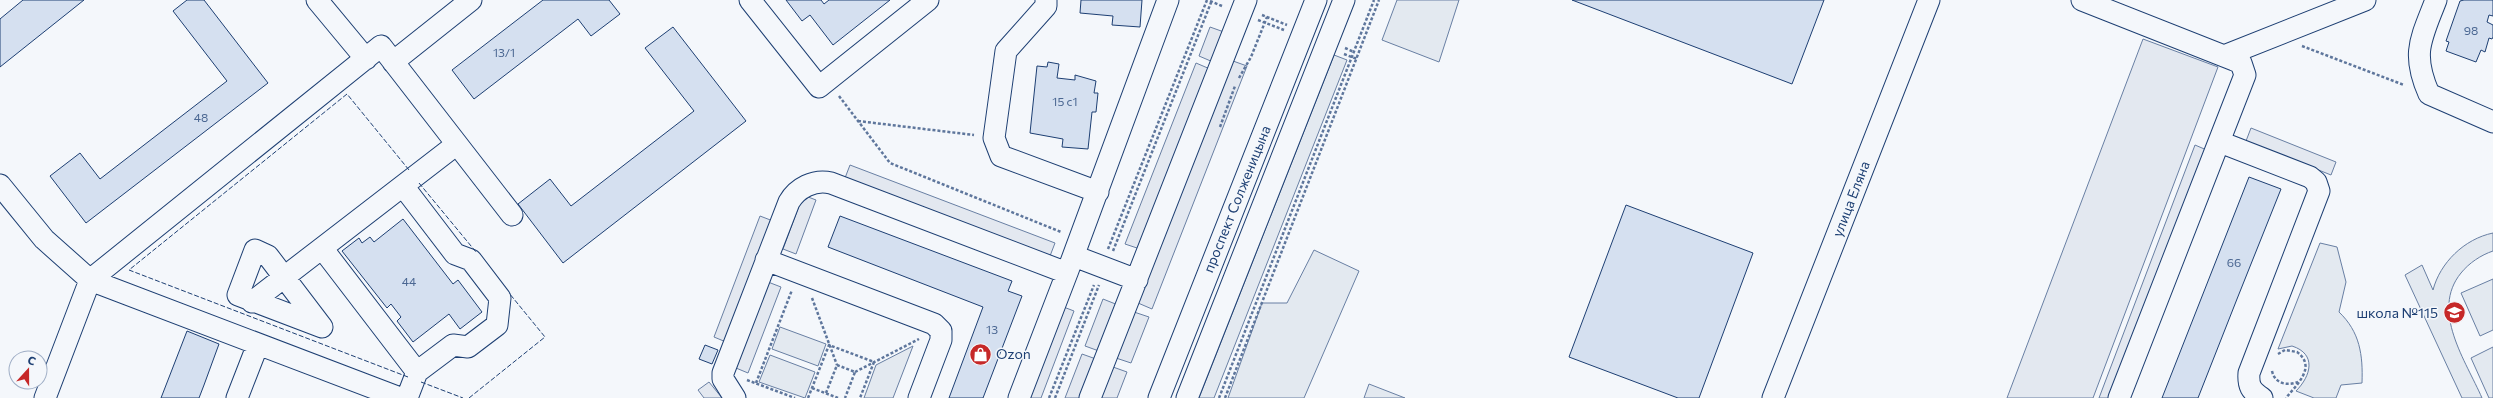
<svg xmlns="http://www.w3.org/2000/svg" width="2493" height="398" font-family="Commissioner,sans-serif">
	<style>
		.green { fill: #e3e9f0; stroke: #687fa3 }
		.parking { fill: #e3e8f0; stroke: #687fa3 }
		.building { fill: #d5e0f0; stroke: #1d3f73 }
		.lines { fill: none; stroke-linecap: round; stroke-linejoin: round }
		.minor-casing { stroke: #1d3f73; stroke-width: 23 }
		.path { stroke: #5e769c; stroke-width: 2.5; stroke-dasharray: 3 2; stroke-linecap: butt }
		.minor { stroke: #f4f7fb; stroke-width: 21 }
		.fence { stroke: #1d3f73; stroke-width: 1; stroke-dasharray: 5 2; stroke-linecap: butt }
		.labels { text-anchor: middle; stroke-width: 3; stroke-linejoin: round; paint-order: stroke }
		.number-label { font-size: 12px; fill: #4b6792 }
		.street-label { font-size: 14px; fill: #1d3f73; stroke: #f4f7fb }
		.poi-label { font-size: 14px; fill: #1d3f73; stroke: #f4f7fb; text-anchor: end }
	</style>
	<rect width="100%" height="100%" fill="#f4f7fb"/>
	<path class="green" d="M1397 0H1459L1439 62 1382 40Z
		M1334 55 1347 60 1214 398H1199Z
		M2493 233V251C2481 255 2469 263 2461 273 2430 311 2466 361 2482 398H2462L2405 275 2422 265 2433 290C2440 263 2464 239 2493 233Z
		M2320 243 2337 247 2346 282 2339 312C2360 332 2363 355 2362 383L2341 385 2336 398H2314L2296 391C2311 376 2317 354 2292 346L2278 349Z
		M1314 250 1359 271 1304 398H1228L1262 303H1287Z
		M2493 279V330L2480 336 2461 293Z
		M780 327 826 344 818 366 772 349Z
		M913 346 893 398H864L876 365Z
		M2493 347V398H2489L2471 358Z
		M770 355 815 372 805 398 759 382Z
		M1369 384 1405 398H1364Z"/>
	<path class="parking" d="M1210 27 1224 32 1213 62 1199 56Z
		M2143 39 2218 67 2093 398H2007Z
		M1233 61 1247 66 1152 309 1138 303Z
		M1196 63 1210 69 1140 249 1125 244Z
		M2251 128 2336 162 2331 175 2246 141Z
		M2195 145 2209 151 2116 398H2099Z
		M850 165 1055 243 1050 256 845 178Z
		M803 195 816 200 796 254 783 249Z
		M760 216 773 221 726 342 714 337Z
		M768 282 781 287 748 373 736 368Z
		M1103 299 1118 305 1099 351 1085 346Z
		M1061 306 1074 311 1041 398H1026Z
		M1134 312 1149 317 1131 363 1116 358Z
		M1082 354 1096 359 1081 398H1065Z
		M1113 367 1127 372 1117 398H1101Z
		M709 382 722 398H704L698 390Z"/>
	<path class="building" d="M23 0H84L0 67V19Z
		M187 0H204L268 83 86 223 50 176 80 153 100 179 227 81 173 11Z
		M543 0H609L620 14 591 36 578 19 474 99 452 70Z
		M786 0H821L824 4 829 0H890L833 45 810 15 802 21Z
		M1081 0H1142L1140 27 1112 25 1113 16 1080 13Z
		M1572 0H1824L1792 84Z
		M2464 0H2493V16L2489 15 2487 22 2493 25V37L2492 39 2489 38 2485 52 2481 50 2476 62 2446 51 2449 42 2446 41 2460 1Z
		M673 27 746 121 563 263 518 204 550 179 571 206 694 111 645 48Z
		M1048 62 1059 64 1057 78 1075 80V75L1096 81 1094 93H1098L1096 112H1092L1088 149 1062 147 1063 139 1030 133 1037 66 1047 67Z
		M2249 177 2281 189 2237 299 2198 398H2162Z
		M1626 205 1753 253 1699 398H1678L1569 357Z
		M840 216 1012 281 1008 291 1022 296 983 398H949L983 307 828 247Z
		M403 219 453 284 458 280 482 312 460 329 449 314 413 342 397 321 401 317 391 304 387 308 342 251 359 238 362 243 370 237 374 242Z
		M187 331 219 344 204 385 199 398H161Z
		M705 345 718 350 712 364 699 359Z"/>
	<g class="lines">
		<defs>
			<path id="minor" d="M317 0 366 59
				M750 0 819 87 928 0
				M1046 0V6L1006 51 994 138 1001 156 1098 192
				M2082 0 2234 60 2241 63 2245 75 2119 398
				M2436 0C2421 39 2411 53 2429 94L2493 122
				M2224 56 2365 0
				M393 62 471 0
				M2220 142 2310 177 2316 182 2319 191 2249 373C2248 386 2251 391 2262 398
				M0 185 44 239 90 280 381 46 512 215
				M403 186 455 254 471 260 500 298 497 325 468 347 453 345 417 372 407 398
				M255 250 268 256 322 327 238 295Z
				M1074 256 1137 280
				M766 260 934 324 941 331V340L919 398
				M252 302 322 248
				M417 372 322 248 457 144
				M45 398 90 280 400 398
				M237 398 258 344
				M735 398 723 379V373L789 202C797 188 814 179 831 183L1067 273 1168 0
				M1019 398 1067 273
				M1090 398 1246 0
				M1159 398 1316 0
				M1187 398 1344 0
				M1773 398 1929 0"/>
		</defs>
		<use href="#minor" class="minor-casing"/>
		<path class="path" d="M1210 1 1222 6
			M1262 15 1287 25
			M1258 20 1284 30
			M2302 46 2404 85
			M1345 48 1354 52
			M1344 54 1357 59
			M1239 78 1251 57 1267 17
			M839 96 890 163 1061 232
			M858 121 974 135
			M1220 127 1235 86
			M1108 249 1207 0
			M1113 251 1212 0
			M812 298 837 365
			M2278 354 2285 350 2297 352C2317 367 2297 384 2286 398
			M2272 371C2275 384 2287 386 2298 382
			M855 372 919 339
			M747 380 795 398
			M756 383 792 290
			M812 388 838 398
			M826 393 837 365 855 372 845 398
			M808 398 829 345 874 362 860 398
			M1049 398 1094 285
			M1055 398 1099 285
			M1219 398 1374 0
			M1225 398 1379 0"/>
		<use href="#minor" class="minor"/>
		<path class="fence" d="M419 183 476 252
			M408 377 129 270 347 94 409 170
			M421 382 463 398
			M469 398 545 337 509 293"/>
	</g>
	<defs>
		<symbol id="school-disc" viewBox="-11 -11 22 22"><circle r="9.5" fill="#c62828" stroke="#f4f7fb"/><path d="M0-5L7-2L0 1L-7-2ZM-4 1L0 2.5L4 1V4Q0 6-4 4Z" fill="#fff"/></symbol>
		<symbol id="shop-disc" viewBox="-11 -11 22 22"><circle r="9.5" fill="#c62828" stroke="#f4f7fb"/><path d="M-5-2.5h2.3a2.7 3.5 0 0 1 5.4 0H5L5.5 6h-11ZM-1.5-2.5h3a1.5 2.3 0 0 0-3 0Z" fill="#fff"/></symbol>
	</defs>
	<g fill-rule="evenodd">
		<use href="#school-disc" x="2442" y="300" width="25" height="25"/>
		<use href="#shop-disc" x="968" y="342" width="25" height="25"/>
	</g>
	<g class="labels">
		<g class="number-label">
			<text x="2471" y="35">98</text>
			<text x="504" y="57">13/1</text>
			<text x="1065" y="106">15 с1</text>
			<text x="201" y="122">48</text>
			<text x="2234" y="267">66</text>
			<text x="409" y="286">44</text>
			<text x="992" y="334">13</text>
		</g>
		<g class="street-label">
			<text transform="translate(1237 199) rotate(-68)" y="5">проспект Солженицына</text>
			<text transform="translate(1851 199) rotate(-69)" y="5">улица Еляна</text>
		</g>
		<g class="poi-label">
			<text x="2438" y="318">школа №115</text>
			<text x="996" y="359" text-anchor="start">Ozon</text>
		</g>
	</g>
	<g transform="translate(28 370) rotate(21)"><circle r="19" fill="#f4f7fb" stroke="#9eadc5"/>
	<path d="M0-3L7 15L0 10L-7 15Z" fill="#c62828"/>
	<text y="-6" font-size="11" font-weight="bold" text-anchor="middle" fill="#1d3f73">С</text>
	</g>
</svg>
